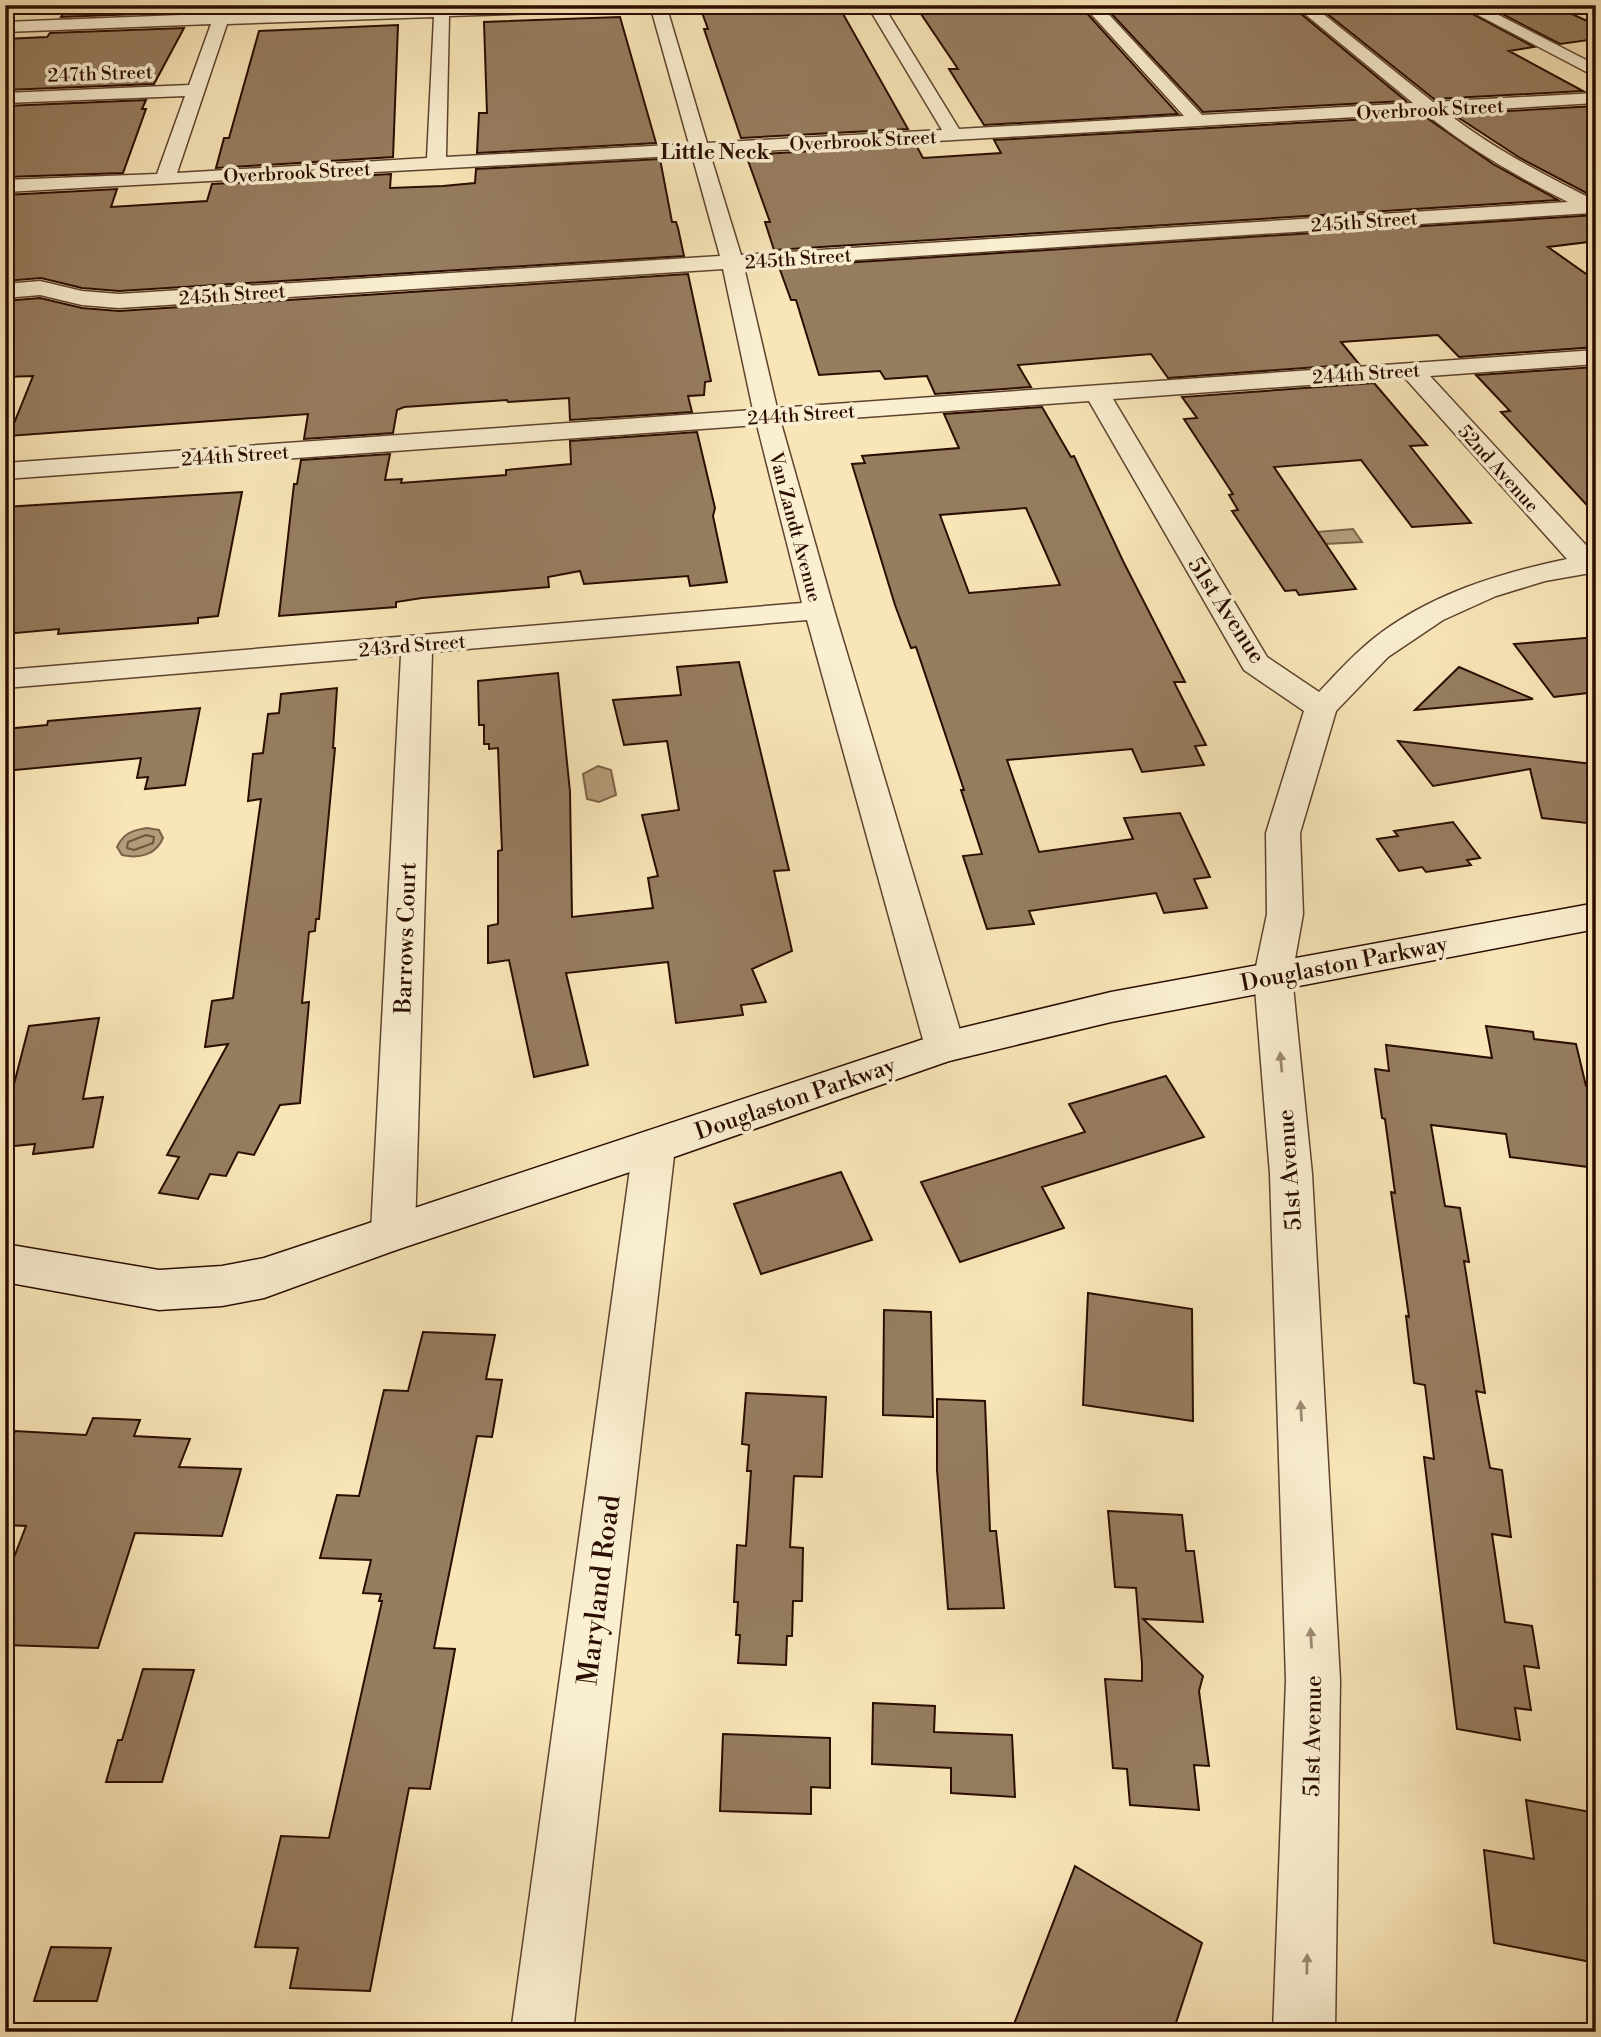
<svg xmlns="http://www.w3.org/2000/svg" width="1601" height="2037" font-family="'Libre Bodoni',serif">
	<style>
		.water { fill: #b29c79; stroke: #7c6249; stroke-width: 2 }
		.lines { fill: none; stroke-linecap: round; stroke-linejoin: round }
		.shore { stroke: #6e543c; stroke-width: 2 }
		.building { fill: #967d60; stroke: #2b0c00; stroke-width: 2; fill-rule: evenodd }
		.street-casing { stroke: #5e422e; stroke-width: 3 }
		.secondary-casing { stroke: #2b0c00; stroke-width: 3 }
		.street { fill: #faefd1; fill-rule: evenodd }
		.secondary { fill: #faefd1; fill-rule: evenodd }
		.oneway { fill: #9d8973 }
		.labels { text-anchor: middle; stroke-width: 7; stroke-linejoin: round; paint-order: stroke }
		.far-street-label { font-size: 19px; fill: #2b0c00; stroke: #faefd1 }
		.far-neighbourhood-label { font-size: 21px; font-weight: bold; fill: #2b0c00; stroke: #faefd1 }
		.street-label { font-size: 23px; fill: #2b0c00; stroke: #faefd1 }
		.near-street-label { font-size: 28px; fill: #2b0c00; stroke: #faefd1 }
	</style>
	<rect width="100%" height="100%" fill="#f8e6b8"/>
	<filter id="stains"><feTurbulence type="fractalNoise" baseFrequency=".00286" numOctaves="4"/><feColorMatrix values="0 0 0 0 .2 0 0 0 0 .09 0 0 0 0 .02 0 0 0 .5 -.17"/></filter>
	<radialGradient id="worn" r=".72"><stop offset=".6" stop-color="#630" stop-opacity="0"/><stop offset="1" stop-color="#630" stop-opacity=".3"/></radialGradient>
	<path class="water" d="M1353 529 1362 542 1325 544 1316 532Z
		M598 766 611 770 616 795 599 802 587 799 583 774Z
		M147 828 159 830 163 838C156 855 139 859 122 855L117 847C123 834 132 830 147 828Z"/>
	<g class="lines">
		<path class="shore" d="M146 835 154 837 153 843 134 850 127 848 128 842Z"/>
	</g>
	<path class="building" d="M69 5H195L192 12 61 17Z
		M742 5H838L908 129 741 138 704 29H708L700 7Z
		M915 5H1050L1056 11 1084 10 1178 114 984 125 949 69H958Z
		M1189 5H1261L1268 11 1295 9 1406 101 1203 112 1107 9Z
		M1376 5H1456L1534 47 1509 51 1583 91 1434 99 1320 8Z
		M1485 5H1552L1596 25V39L1560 44Z
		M620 17 656 143 477 153 479 113H487L484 22Z
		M398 25 393 157 216 168 224 138H229L259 31Z
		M184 28 154 84 5 90V39L47 37 50 33Z
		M146 100 142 109H146L123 173 5 177V106Z
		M1596 106V198L1520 158 1453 114Z
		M1424 116 1493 164 1558 200 774 250 765 222H770L746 155 916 145 923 158 1001 153 994 140Z
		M660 159 672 222H676L678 228 684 256 119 291 82 288 41 278 5 281V195L117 189 111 207 207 201 212 184 391 174 390 188 443 186 475 183 476 169Z
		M1596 215V241L1548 247 1596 281V347L1459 357 1438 335 1341 342 1359 364 1168 378 1151 354 1018 365 1031 387 935 394 927 376 885 379 880 371 819 375 796 300H791L779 267Z
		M688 274 711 381 705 382 704 395 688 396 692 412 570 420 569 398 508 402 507 400 404 407 397 410 393 433 304 439 308 414 9 436 33 376 5 377V301L40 298 82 308 119 311Z
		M1596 367V515L1501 412 1510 411 1476 375Z
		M1374 383 1427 445 1410 446 1471 523 1412 527 1361 460 1274 467 1356 589 1299 595 1296 590 1285 591 1232 511 1238 510 1229 495 1233 494 1184 419 1197 418 1182 397Z
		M1042 407 1071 457 1074 456 1123 561 1185 682H1174L1206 745 1195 746 1204 765 1142 772 1132 749 1007 760 1039 852 1133 839 1124 818 1180 813 1210 877 1194 879 1207 908 1164 913 1156 893 1029 911 1034 924 987 929 963 856 982 854 961 790H964L916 647 911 648 895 605 852 464 865 463 862 456 959 448 944 414ZM1026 508 1060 585 969 593 940 515Z
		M697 432 715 508 713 516 727 582 690 586 688 576 584 584 580 571 548 577 549 587 422 598 396 602V607L279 616 294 484H297L301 460 390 454 385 480 402 479 401 483 506 475V470L571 464 570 441Z
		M242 492 218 616 198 618V623L58 634 59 629 5 634V507Z
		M1596 637V692L1554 697 1514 644Z
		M739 662 789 870 774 871 792 951 752 969 766 1002 741 1005 743 1015 676 1023 668 962 566 973 588 1065 534 1077 509 960 488 963V926L498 924V851L502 850 498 748 489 749V744H484V725H479L478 681 558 673 570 792 572 917 653 908 648 878 658 876 642 815 679 810 667 741 624 745 613 700 681 695 677 667Z
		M1459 667 1533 699 1415 710Z
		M337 688 333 748H335L319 919H316L315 931 309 932 302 1003 309 1002 300 1103 280 1105 254 1155 238 1152 226 1176 210 1174 198 1199 159 1193 179 1157 167 1155 228 1044 205 1047 212 1001 233 998 261 799 248 801 253 754 263 753 268 714 279 713 281 694Z
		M200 708 185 785 145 789 148 777 137 778 141 758 5 771V729L47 725 48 721Z
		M1398 741 1592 764 1596 778V824L1542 818 1530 769 1433 786Z
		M1453 822 1480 858 1467 860 1471 865 1426 872 1422 867 1399 871 1377 839 1398 836 1394 831Z
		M99 1018 83 1099 103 1097 93 1147 33 1154 35 1144 5 1147V1119L29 1026Z
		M1486 1026 1533 1032 1534 1039 1576 1044 1586 1086 1596 1097 1590 1107 1596 1130V1168L1510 1157 1506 1134 1431 1125 1445 1206 1460 1208 1469 1262 1464 1261 1485 1393 1476 1391 1490 1468 1502 1470 1511 1537 1492 1534 1505 1622 1532 1626 1539 1668 1524 1666 1531 1710 1515 1708 1520 1740 1457 1729 1424 1457 1434 1459 1425 1385 1414 1383 1406 1316 1409 1317 1391 1192 1395 1193 1385 1119 1382 1118 1375 1069 1389 1071 1386 1045 1492 1058Z
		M1166 1076 1204 1137 1042 1187 1064 1228 960 1262 921 1182 1085 1132 1069 1104Z
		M841 1172 872 1240 761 1274 734 1204Z
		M1088 1293 1192 1309 1193 1421 1083 1405Z
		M884 1310 931 1312 933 1417 883 1415Z
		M423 1332 495 1335 486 1379 502 1380 492 1437 477 1436 434 1648 455 1649 430 1789 409 1788 370 1991 290 1988 298 1948 255 1947 281 1836 329 1838 382 1601H379L381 1594 363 1593 371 1560 320 1558 337 1495 359 1496 384 1390 408 1391Z
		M746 1393 826 1397 822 1477 794 1476 790 1547 803 1548 802 1601H793L792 1636H787L786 1665 738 1663 740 1635H736L738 1602H734L737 1545 746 1546 751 1471H747L749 1445 742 1444Z
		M937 1399 985 1401 990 1531H996L1004 1608 948 1609 937 1470Z
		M93 1418 140 1420 134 1436 190 1439 179 1467 241 1469 222 1536 135 1533 98 1648 5 1645V1581L26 1526 5 1525V1453L15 1431 86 1435Z
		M1108 1511 1182 1515 1186 1551H1194L1203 1622 1143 1619 1203 1676 1199 1691 1209 1766 1194 1765 1199 1810 1130 1805 1127 1769 1113 1768 1105 1679 1142 1681V1664L1136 1588 1115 1587Z
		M143 1669 194 1670 162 1782H106L118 1740H122Z
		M873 1703 935 1706 934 1732 1012 1735 1015 1797 951 1793V1768L872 1764Z
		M723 1734 830 1738V1788L811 1787V1814L720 1811Z
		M1526 1800 1596 1813V1963L1494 1943 1484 1850 1534 1859Z
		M1075 1866 1202 1943 1173 2032H1011Z
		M51 1947 111 1948 97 2001H34Z"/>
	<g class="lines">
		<defs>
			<path id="street" d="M434 5H637L629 10 449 16 446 157 689 144 650 5H666L707 143 942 130 867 5H883L959 129 1184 116 1083 5H1100L1202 115 1413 103 1294 5H1312L1433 102 1596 93V103L1446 112C1492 148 1544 175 1596 201V212L1591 213 744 267 777 408 1596 350V364L1430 376 1596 556V572L1545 581 1496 596 1443 620 1388 657 1336 711 1300 833 1303 914 1292 976 1312 1174 1340 1680 1335 2032H1273L1286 1680 1270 1174 1254 976 1267 914 1266 833 1304 711 1244 670 1089 401 781 423 834 610 965 1047 959 1058 945 1062 931 1058 925 1047 807 620 432 652 415 1232 408 1245 393 1251 378 1245 371 1232 401 655 5 688V670L802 603 757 425 5 479V463L753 410 723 269 119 308 82 305 40 295 5 298V284L40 281 82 291 119 294 720 256 692 155 5 192V180L157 174 185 96 5 103V93L189 85 211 24 5 32V22ZM434 17 427 158 177 173 227 24ZM1425 113C1469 149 1518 177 1568 202L741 255 710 154ZM1405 378 1567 559C1499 573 1428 595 1373 639 1353 655 1336 674 1319 692L1267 657 1113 399Z
				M1459 5H1479L1596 65V77Z
				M654 1130 669 1135 675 1147 573 2032H511L633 1147 639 1135Z"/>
			<path id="secondary" d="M1596 903V929L1111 1022 949 1061 654 1164 396 1250 264 1298 222 1306 159 1310 5 1282V1244L159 1270 222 1266 264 1258 945 1032 1111 992Z"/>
		</defs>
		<use href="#street" class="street-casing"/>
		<use href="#secondary" class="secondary-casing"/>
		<use href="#street" class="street"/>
		<use href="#secondary" class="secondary"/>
	</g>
	<defs><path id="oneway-solid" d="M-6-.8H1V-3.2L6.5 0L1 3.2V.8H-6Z" transform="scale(1.75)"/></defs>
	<g class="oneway">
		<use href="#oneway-solid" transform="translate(1281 1062) rotate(-95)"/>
		<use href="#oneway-solid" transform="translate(1301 1411) rotate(-93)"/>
		<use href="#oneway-solid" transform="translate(1311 1638) rotate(-93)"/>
		<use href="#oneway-solid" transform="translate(1307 1964) rotate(-89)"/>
	</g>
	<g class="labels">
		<g class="far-street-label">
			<text transform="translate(100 73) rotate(-2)" y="7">247th Street</text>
			<text transform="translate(1430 109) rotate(-3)" y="7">Overbrook Street</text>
			<text transform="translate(863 140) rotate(-3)" y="7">Overbrook Street</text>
			<text transform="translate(297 172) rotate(-3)" y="7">Overbrook Street</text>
			<text transform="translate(1364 221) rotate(-4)" y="7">245th Street</text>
			<text transform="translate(798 258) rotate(-4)" y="7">245th Street</text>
			<text transform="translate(232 294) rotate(-4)" y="7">245th Street</text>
			<text transform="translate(1366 373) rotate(-4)" y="7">244th Street</text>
			<text transform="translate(801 414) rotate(-4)" y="7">244th Street</text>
			<text transform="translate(235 455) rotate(-4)" y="7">244th Street</text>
			<text transform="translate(1499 468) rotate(48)" y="7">52nd Avenue</text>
			<text transform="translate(796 527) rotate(75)" y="7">Van Zandt Avenue</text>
			<text transform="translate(412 645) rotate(-5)" y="7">243rd Street</text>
		</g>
		<g class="far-neighbourhood-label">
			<text x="715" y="159">Little Neck</text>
		</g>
		<g class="street-label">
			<text transform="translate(1227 610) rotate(57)" y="8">51st Avenue</text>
			<text transform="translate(405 938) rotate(-88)" y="8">Barrows Court</text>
			<text transform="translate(1344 963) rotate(-11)" y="8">Douglaston Parkway</text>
			<text transform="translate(795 1098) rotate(-19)" y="8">Douglaston Parkway</text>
			<text transform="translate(1289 1170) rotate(-94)" y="8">51st Avenue</text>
			<text transform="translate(1312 1736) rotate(-89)" y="8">51st Avenue</text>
		</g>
		<g class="near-street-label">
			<text transform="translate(598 1590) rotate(-83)" y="10">Maryland Road</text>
		</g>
	</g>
	<rect width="1601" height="2037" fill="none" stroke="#f8e6b8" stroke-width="28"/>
	<rect x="7" y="7" width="1587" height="2023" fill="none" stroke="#2b0c00" stroke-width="3.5"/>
	<rect x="14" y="14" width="1573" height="2009" fill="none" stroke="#2b0c00" stroke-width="2"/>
	<rect width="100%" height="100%" filter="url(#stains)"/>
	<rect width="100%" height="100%" fill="url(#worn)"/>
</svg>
